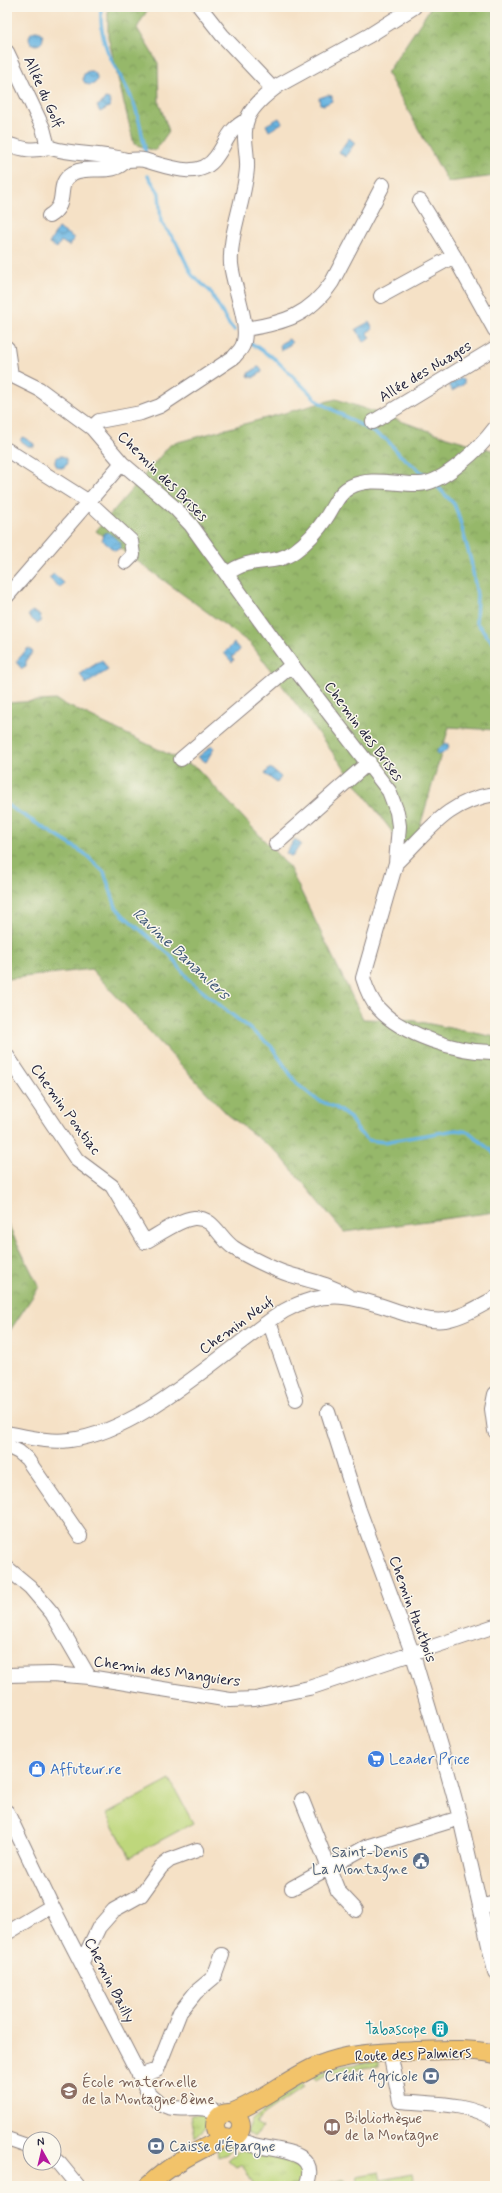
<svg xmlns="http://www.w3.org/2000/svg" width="502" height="2193" font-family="Mynerve,sans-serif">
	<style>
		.grass { fill: url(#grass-tufts); stroke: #707c5b }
		.forest { fill: url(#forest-crowns); stroke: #5c6d53 }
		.pitch { fill: #bed77b; stroke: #707c5b }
		.water { fill: url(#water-waves); stroke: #466c8e }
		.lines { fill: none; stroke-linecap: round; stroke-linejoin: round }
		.stream { stroke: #69b5e2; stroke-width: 3.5 }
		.minor-casing { stroke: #8c8280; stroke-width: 16 }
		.major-casing { stroke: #8c8280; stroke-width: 20 }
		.minor { stroke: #fff; stroke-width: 14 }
		.major { stroke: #f2c36a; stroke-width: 18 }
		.labels { text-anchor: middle; stroke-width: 3; stroke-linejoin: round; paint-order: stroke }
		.street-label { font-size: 15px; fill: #22223b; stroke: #fbf7ec }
		.shop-label { font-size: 15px; fill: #366cbe; stroke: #fbf7ec; text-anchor: start }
		.service-label { font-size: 15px; fill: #4e5e75; stroke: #fbf7ec; text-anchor: end }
		.culture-label { font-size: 15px; fill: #0d838f; stroke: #fbf7ec; text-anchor: end }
		.education-label { font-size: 15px; fill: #785e54; stroke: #fbf7ec; text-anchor: start }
		.water-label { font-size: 16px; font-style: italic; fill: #3b5575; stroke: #fbf7ec }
	</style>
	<defs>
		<pattern id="grass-tufts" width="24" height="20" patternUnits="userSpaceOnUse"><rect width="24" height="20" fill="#bed77b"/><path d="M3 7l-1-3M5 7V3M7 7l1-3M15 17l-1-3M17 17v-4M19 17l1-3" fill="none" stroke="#a3b86b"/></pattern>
		<pattern id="forest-crowns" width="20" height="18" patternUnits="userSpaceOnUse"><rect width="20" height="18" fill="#96b86b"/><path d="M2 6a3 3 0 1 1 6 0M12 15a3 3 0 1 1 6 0" fill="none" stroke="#7a9559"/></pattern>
		<pattern id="water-waves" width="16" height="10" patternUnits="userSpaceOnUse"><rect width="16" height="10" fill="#69b5e2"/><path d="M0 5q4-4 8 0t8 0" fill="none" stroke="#5693b8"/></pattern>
	</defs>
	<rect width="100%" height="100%" fill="#fbf7ec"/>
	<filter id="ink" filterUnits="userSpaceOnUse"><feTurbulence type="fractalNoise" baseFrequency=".025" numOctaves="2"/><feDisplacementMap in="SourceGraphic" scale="8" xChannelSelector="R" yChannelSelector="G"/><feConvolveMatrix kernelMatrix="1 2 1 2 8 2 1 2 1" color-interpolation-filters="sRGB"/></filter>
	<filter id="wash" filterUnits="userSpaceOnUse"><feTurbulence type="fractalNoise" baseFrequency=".012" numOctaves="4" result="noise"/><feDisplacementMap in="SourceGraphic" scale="16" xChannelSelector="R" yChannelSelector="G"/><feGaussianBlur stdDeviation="0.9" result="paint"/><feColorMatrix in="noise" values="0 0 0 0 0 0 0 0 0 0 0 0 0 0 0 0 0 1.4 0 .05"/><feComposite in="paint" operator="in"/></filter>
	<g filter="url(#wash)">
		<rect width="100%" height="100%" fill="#f5e1c6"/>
		<path class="grass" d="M378 2061V2066L334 2072 316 2080 314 2076 336 2067Z
			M301 2083 304 2086 262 2116 256 2124 262 2128 254 2137 247 2132 252 2120Z
			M204 2114 208 2123 205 2128 195 2137 191 2115Z
			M223 2146H234L227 2154 218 2157 217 2147Z
			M240 2150C254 2156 297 2153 302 2167 304 2171 303 2176 304 2180L299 2186H254L242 2164 236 2167 228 2160Z
			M379 2172 381 2180 412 2174 414 2186H364L358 2180 357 2176Z
			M344 2179 346 2186H318Z"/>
		<path class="forest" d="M108 7H149L137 28 158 63 159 103 169 131 155 151 134 144 108 37Z
			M431 7H495V176L448 182 387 73Z
			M336 399 450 438 495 451V730L449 727 411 857 251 644 96 531 171 444Z
			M56 700 197 768 289 867 363 1019 410 1020 495 1037V1212L344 1232 279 1154 227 1114 91 969 7 979V703Z
			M7 1223 39 1287 7 1335Z"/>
		<path class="pitch" d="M170 1780 193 1823 130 1857 107 1814Z"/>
		<path class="water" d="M29 38a7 7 0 1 1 14 0a7 7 0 1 1-14 0Z
			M83 78a7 7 0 1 1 14 0a7 7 0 1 1-14 0Z
			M328 95 332 96V101L324 105 320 104 319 98Z
			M105 98 109 99 111 103 109 107 100 112 97 106 102 103Z
			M279 118 282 123 269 131 266 125Z
			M349 138 355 143 345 157 339 152Z
			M58 228 74 238 69 246 61 241 57 248 49 244Z
			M369 322 373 329 367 332 371 338 364 342 356 329Z
			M289 339 292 343 281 351 280 344Z
			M258 367 261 368 262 372 253 378 248 376 249 373Z
			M461 378 464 381V384L452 391 449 385Z
			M23 437 34 444V447L28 446 20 440Z
			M55 462a6 6 0 1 1 12 0a6 6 0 1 1-12 0Z
			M108 532 121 543 120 548 115 551 102 540 103 534Z
			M54 574 64 583 60 588 49 578Z
			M32 611 40 615 41 620 38 624 28 616Z
			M234 643 240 650 232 657 234 660 232 662 224 653Z
			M28 648 33 652 26 660V667L22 669 16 662Z
			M102 660 108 670 86 684 80 674Z
			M445 743 448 744 449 748 442 754 437 755V750Z
			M212 746 214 748 206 762 198 757Z
			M270 768 281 777 277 783 265 774Z
			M295 839 301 844 292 857 286 853Z"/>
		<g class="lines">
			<path class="stream" d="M101 7C99 54 118 65 134 104 140 120 143 138 146 155
				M148 176 159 193 161 222 176 242 192 275 210 291 228 323 234 330
				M251 343 275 359 319 402 387 440 400 455 429 478
				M435 484 454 504 458 514 471 561 477 595 476 622 495 645
				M7 805 84 853 104 872 116 907 123 915 170 955 191 982 271 1046 297 1084 316 1099 336 1108 350 1118 359 1132 368 1140 384 1142 456 1130 469 1132 495 1154"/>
		</g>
	</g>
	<g filter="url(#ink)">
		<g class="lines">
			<defs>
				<path id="minor" d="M200 7 222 35 273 89
					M7 52 43 128 48 147C73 156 100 152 126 160
					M7 144C22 149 33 152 48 147
					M420 201 454 256
					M49 216C71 203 53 185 73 173 89 164 114 177 126 160 132 160 139 159 144 160 166 166 200 181 216 157 228 141 227 130 247 120
					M381 296 454 256 495 330
					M245 329C284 323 309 316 332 282L383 185
					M7 348 11 375
					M7 373 39 389 92 428 122 463 175 508 191 525 292 665 389 791 397 812 399 826 396 863 363 978C366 988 371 1000 378 1008 402 1035 459 1053 495 1052
					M373 422 495 348
					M92 428 99 421 141 413 160 406 234 357C236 354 240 351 242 347 252 328 233 287 231 264 229 234 245 199 247 168 248 152 241 133 248 117 254 104 268 93 279 85L370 35 414 7
					M7 450 89 502 131 541 133 555 126 562
					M227 574C252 554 272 568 295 551 306 543 318 530 326 518 333 508 338 493 350 487 370 476 397 485 419 484 443 484 481 447 495 428
					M7 596 122 463
					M181 759 292 665
					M276 844 369 762
					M396 863C429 831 447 801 495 794
					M7 1056 77 1160 112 1186 145 1242C158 1235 180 1219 194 1218 214 1217 219 1238 234 1248 246 1256 275 1270 288 1274 311 1281 327 1283 348 1296
					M269 1321 296 1399
					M495 1394 492 1409 495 1431
					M328 1412 359 1510 413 1655 443 1756 460 1818 495 1972
					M7 1433C27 1437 49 1443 70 1440 144 1431 222 1351 284 1311 326 1288 354 1296 397 1311 412 1316 429 1322 445 1320 463 1317 480 1306 495 1298
					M7 1446 19 1452 27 1459 80 1536
					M7 1568 30 1587 52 1613 89 1677
					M7 1675 52 1674 89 1677 230 1700 255 1699 309 1688 495 1626
					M302 1800 338 1891 356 1910
					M7 1812 52 1906 149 2094C155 2099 160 2105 168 2107 186 2112 203 2102 220 2115
					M292 1888 366 1847 460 1818
					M480 1907 495 1903
					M7 1933 52 1906
					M82 1962 99 1927 114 1910 141 1895 161 1867 170 1860 197 1850
					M390 2053 400 2101C430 2104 469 2102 495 2120
					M139 2076 157 2070 180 2012 196 1992 214 1977 222 1955
					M236 2136C254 2156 325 2140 306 2186
					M7 2139 30 2147
					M54 2159 60 2164 78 2186"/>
				<path id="major" d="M231 2113C263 2101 288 2078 319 2065 351 2052 383 2053 416 2051 442 2050 469 2048 495 2054
					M215 2126a13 13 0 1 1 26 0a13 13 0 1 1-26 0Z
					M148 2186C171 2164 196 2151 225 2138"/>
			</defs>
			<use href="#minor" class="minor-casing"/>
			<use href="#major" class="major-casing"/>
			<use href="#minor" class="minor"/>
			<use href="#major" class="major"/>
		</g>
	</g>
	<defs>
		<symbol id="supermarket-disc" viewBox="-11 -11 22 22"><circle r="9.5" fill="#3f7fe0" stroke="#fbf7ec"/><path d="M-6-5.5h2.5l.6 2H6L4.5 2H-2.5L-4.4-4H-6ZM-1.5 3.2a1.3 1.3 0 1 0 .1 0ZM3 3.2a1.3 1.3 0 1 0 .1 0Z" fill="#fff"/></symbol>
		<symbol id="shop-disc" viewBox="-11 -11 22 22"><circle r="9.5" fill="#3f7fe0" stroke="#fbf7ec"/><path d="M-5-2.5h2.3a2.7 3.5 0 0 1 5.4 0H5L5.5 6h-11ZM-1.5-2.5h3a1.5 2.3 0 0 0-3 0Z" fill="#fff"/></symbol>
		<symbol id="civic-disc" viewBox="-11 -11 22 22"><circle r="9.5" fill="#5c6f8a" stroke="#fbf7ec"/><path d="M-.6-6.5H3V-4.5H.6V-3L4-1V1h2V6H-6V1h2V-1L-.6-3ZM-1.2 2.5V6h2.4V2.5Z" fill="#fff"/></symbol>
		<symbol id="building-disc" viewBox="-11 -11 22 22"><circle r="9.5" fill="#0f9aa8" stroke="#fbf7ec"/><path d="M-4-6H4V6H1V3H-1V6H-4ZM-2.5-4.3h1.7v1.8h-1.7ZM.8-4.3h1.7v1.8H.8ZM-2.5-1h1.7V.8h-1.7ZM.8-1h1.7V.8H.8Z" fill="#fff"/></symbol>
		<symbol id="bank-disc" viewBox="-11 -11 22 22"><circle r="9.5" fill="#5c6f8a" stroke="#fbf7ec"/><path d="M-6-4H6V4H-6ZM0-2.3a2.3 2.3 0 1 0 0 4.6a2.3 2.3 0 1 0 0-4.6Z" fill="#fff"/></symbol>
		<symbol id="school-disc" viewBox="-11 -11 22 22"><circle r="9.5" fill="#8d6e63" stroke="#fbf7ec"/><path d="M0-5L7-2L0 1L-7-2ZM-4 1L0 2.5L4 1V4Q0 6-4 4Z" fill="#fff"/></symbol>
		<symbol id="library-disc" viewBox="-11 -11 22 22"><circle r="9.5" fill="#8d6e63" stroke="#fbf7ec"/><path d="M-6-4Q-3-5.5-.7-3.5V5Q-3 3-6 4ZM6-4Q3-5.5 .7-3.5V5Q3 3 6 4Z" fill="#fff"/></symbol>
	</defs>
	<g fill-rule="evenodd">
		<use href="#supermarket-disc" x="366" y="1749" width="20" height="20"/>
		<use href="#shop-disc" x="27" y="1759" width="20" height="20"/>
		<use href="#civic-disc" x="411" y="1851" width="20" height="20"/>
		<use href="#building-disc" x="430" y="2019" width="20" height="20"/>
		<use href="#bank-disc" x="421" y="2066" width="20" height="20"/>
		<use href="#school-disc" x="59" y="2081" width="20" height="20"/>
		<use href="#library-disc" x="322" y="2117" width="20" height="20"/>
		<use href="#bank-disc" x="146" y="2136" width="20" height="20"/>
	</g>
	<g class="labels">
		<g class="street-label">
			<text transform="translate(44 92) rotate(66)" y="5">Allée du Golf</text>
			<text transform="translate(425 371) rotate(-31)" y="5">Allée des Nuages</text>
			<text transform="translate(163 476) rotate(45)" y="5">Chemin des Brises</text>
			<text transform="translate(364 731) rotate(53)" y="5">Chemin des Brises</text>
			<text transform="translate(66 1109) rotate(54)" y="5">Chemin Pontiac</text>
			<text transform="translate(236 1325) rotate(-36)" y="5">Chemin Neuf</text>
			<text transform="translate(413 1609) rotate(70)" y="5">Chemin Hautbois</text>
			<text transform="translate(167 1671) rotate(8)" y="5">Chemin des Manguiers</text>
			<text transform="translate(110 1980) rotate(63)" y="5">Chemin Bailly</text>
			<text transform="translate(413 2054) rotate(-2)" y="5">Route des Palmiers</text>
		</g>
		<g class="shop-label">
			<text x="389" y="1764">Leader Price</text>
			<text x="50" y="1774">Affuteur.re</text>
		</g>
		<g class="service-label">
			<text x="408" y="1857">Saint-Denis<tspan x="408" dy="17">La Montagne</tspan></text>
			<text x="418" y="2081">Crédit Agricole</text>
			<text x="169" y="2151" text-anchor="start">Caisse d'Épargne</text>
		</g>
		<g class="culture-label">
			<text x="427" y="2034">Tabascope</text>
		</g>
		<g class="education-label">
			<text x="82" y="2087">École maternelle<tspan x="82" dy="17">de la Montagne 8ème</tspan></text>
			<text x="345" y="2123">Bibliothèque<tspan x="345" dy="17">de la Montagne</tspan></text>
		</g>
		<g class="water-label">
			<text transform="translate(182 953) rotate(43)" y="6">Ravine Bananiers</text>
		</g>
	</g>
	<rect width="502" height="2193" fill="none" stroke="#fbf7ec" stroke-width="24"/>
	<g transform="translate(42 2151) rotate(352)"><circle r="19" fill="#fbf7ec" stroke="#a4a2a5"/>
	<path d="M0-3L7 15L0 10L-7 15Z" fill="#b5179e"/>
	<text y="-6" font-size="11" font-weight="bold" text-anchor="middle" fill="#22223b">N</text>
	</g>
</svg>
